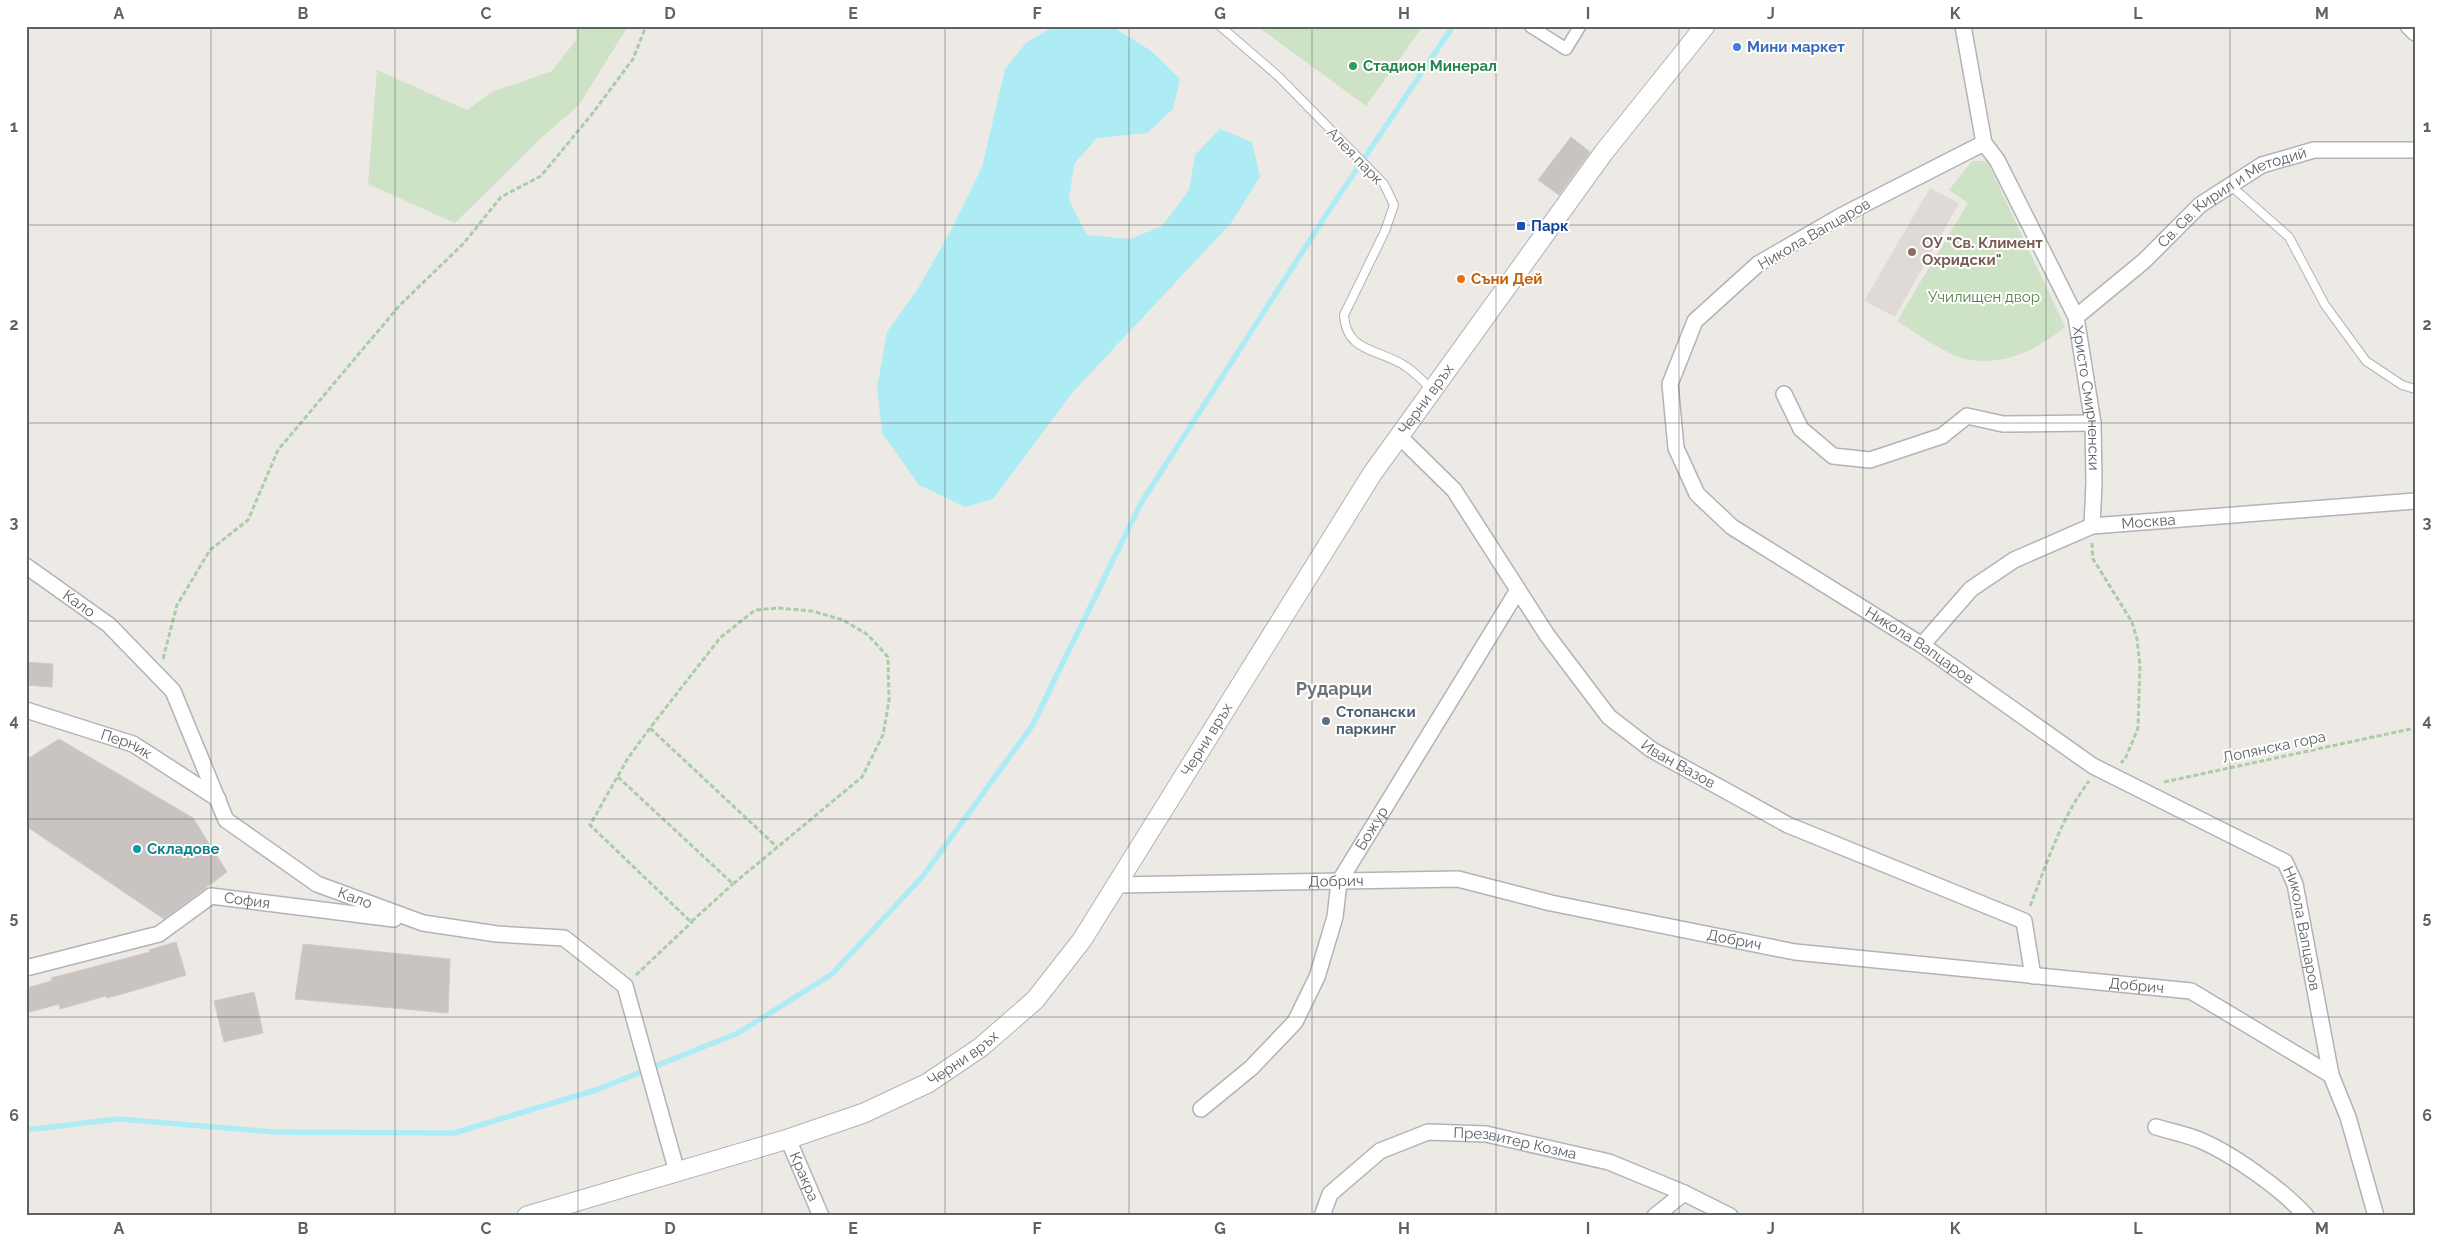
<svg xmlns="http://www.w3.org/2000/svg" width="2441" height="1242" font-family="Raleway,sans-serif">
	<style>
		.education { fill: #e0dad7 }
		.green { fill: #cee2c5 }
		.water { fill: #aeecf5 }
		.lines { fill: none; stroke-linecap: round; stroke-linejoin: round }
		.stream { stroke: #aeecf5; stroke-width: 5.5 }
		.building { fill: #c9c4c2; stroke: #d1c9c4 }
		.service-casing { stroke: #b0b4b6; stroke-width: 10 }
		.pedestrian-casing { stroke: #b0b4b6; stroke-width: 14 }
		.minor-casing { stroke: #b0b4b6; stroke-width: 18 }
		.tertiary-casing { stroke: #b0b4b6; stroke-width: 21 }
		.path { stroke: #a9cea7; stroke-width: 3; stroke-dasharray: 5 2.5; stroke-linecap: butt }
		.service { stroke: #fff; stroke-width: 8 }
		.pedestrian { stroke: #fff; stroke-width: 11 }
		.minor { stroke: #fff; stroke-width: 15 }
		.tertiary { stroke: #fff; stroke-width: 19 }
		.grid { fill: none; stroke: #5d6264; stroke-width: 1; stroke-opacity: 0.55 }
		.shop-dot { fill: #3f7fe0; stroke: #fff; stroke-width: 2 }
		.leisure-dot { fill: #2e9e5b; stroke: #fff; stroke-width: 2 }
		.transit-dot { fill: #1a4fb4; stroke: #fff; stroke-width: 2 }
		.education-dot { fill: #8d6e63; stroke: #fff; stroke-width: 2 }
		.food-dot { fill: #e8710a; stroke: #fff; stroke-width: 2 }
		.service-dot { fill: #5c6f8a; stroke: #fff; stroke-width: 2 }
		.culture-dot { fill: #0f9aa8; stroke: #fff; stroke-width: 2 }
		.labels { text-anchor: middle; stroke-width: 4; stroke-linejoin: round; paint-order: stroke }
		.shop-label { font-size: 15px; font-weight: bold; fill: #366cbe; stroke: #fff; text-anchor: start }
		.leisure-label { font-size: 15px; font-weight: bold; fill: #27864d; stroke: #fff; text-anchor: start }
		.street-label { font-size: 15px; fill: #5d6264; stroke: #fff }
		.transit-label { font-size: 15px; font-weight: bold; fill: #164399; stroke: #fff; text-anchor: start }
		.education-label { font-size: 15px; font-weight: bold; fill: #785e54; stroke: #fff; text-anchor: start }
		.food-label { font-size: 15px; font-weight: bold; fill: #c56008; stroke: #fff; text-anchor: start }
		.park-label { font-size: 15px; fill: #518040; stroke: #fff }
		.service-label { font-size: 15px; font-weight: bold; fill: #4e5e75; stroke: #fff; text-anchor: start }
		.culture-label { font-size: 15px; font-weight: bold; fill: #0d838f; stroke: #fff; text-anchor: start }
		.quarter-label { font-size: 18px; font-weight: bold; fill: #6e7476; stroke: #fff }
		.neatline { fill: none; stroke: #5d6264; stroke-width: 2 }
		.grid-label { font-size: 16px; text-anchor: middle; font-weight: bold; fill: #5d6264 }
	</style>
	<rect width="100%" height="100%" fill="#ede9e5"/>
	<path class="education" d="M1930 188 1959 203 1895 317 1864 301Z"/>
	<path class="green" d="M577 26H628L579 105 540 139 455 223 368 184 377 70 467 110 492 92 552 71 576 40Z
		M1257 26H1423L1366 106Z
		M1972 161H1987L2065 327C2039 348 2007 365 1971 360 1948 357 1917 333 1897 321L1968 203 1949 190Z"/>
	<path class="water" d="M1054 26H1111L1150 50 1180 79 1173 109 1147 133 1097 138 1074 164 1069 200 1087 235 1130 239 1162 226 1189 190 1195 155 1220 129 1252 142 1260 176 1232 222 1072 393 993 499 965 507 919 485 882 433 877 388 887 332 919 287 951 230 982 167 1005 69 1026 43Z"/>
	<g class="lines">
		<path class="stream" d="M26 1130 118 1119 274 1132 454 1133 596 1090 738 1033 832 974 923 876 1032 726 1141 503 1328 212 1453 26"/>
	</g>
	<path class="building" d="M1571 137 1590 152 1559 195 1538 180Z
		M26 662 53 664 52 687 26 685Z
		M59 739 193 818 227 872 164 919 26 826V760Z
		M176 942 186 975 136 990 107 998 106 996 60 1009 59 1004 26 1013V988L52 981 51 978 150 952 149 950Z
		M303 944 450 959 448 1013 295 999Z
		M254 992 263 1033 224 1042 214 1001Z"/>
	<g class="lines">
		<defs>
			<path id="service" d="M1220 26 1278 76 1384 184 1394 205 1385 231 1344 315C1346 353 1380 349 1405 366 1415 372 1424 382 1432 390
				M2230 185 2289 237 2325 305 2366 361 2402 385 2415 389"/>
			<path id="pedestrian" d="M1530 26 1566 49 1580 26"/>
			<g id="minor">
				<path id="s1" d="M1963 26 1984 143 1997 160 2076 317 2093 423 2094 483 2092 526"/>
				<path d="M2408 26 2415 33"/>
				<path id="s2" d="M1984 143 1841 216 1758 264 1695 321 1670 384 1676 448 1697 494 1732 527 1922 645 2093 766 2285 862 2295 884 2331 1075 2348 1117 2376 1216"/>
				<path id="s3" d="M2076 317 2144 261 2200 205 2262 165 2314 150H2415"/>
				<path d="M1784 394 1801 429 1833 456 1870 460 1942 436 1967 416 2003 424 2093 423"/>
				<path id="s4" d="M1399 436 1454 490 1547 635 1609 717 1652 750 1788 825 2024 921 2033 976"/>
				<path id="s5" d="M26 566 109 625 173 691 226 820 317 884 423 923 497 934 564 938 625 986 677 1172"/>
				<path id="s6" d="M1922 645 1971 589 2014 560 2092 526 2415 501"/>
				<path id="s7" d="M26 710 133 744 218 799"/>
				<path id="s8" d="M1117 885 1458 879 1551 903 1795 952 2191 991 2331 1075"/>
				<path id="s9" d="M26 968 159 934 211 896 394 919"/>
				<path id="s10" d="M1201 1109 1251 1068 1295 1022 1317 977 1335 917 1339 882 1518 590"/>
				<path d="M2156 1127C2169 1131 2184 1134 2197 1139 2230 1152 2282 1189 2306 1216"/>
				<path id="s11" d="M788 1139 821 1216"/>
				<path id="s12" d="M1322 1216 1330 1194 1380 1151 1428 1132 1486 1134 1609 1162 1684 1193 1730 1216"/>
				<path d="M1655 1216 1684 1193"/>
			</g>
			<g id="tertiary">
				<path id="s13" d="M527 1216 788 1139 864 1113 928 1083 981 1047 1035 1000 1082 940 1372 474 1604 152 1705 26"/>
			</g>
		</defs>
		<use href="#service" class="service-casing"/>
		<use href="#pedestrian" class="pedestrian-casing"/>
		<use href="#minor" class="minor-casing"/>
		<use href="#tertiary" class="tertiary-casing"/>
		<path class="path" d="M2092 543 2093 559 2132 622 2137 639 2140 665 2138 728 2126 757 2121 763
			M163 659 177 605 210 550 248 520 278 450 400 305 464 243 501 197 541 176 592 114 633 59 646 26
			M650 728 777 847
			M618 777 733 884 862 777 883 735 889 701 888 657 868 635 843 620 812 611 778 608 755 610 720 638 650 728 628 758 590 825 691 922 733 884
			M2164 782 2415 728
			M2030 906C2047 863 2061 818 2089 781
			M636 975 693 921"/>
		<use href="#service" class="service"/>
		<use href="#pedestrian" class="pedestrian"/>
		<use href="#minor" class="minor"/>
		<use href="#tertiary" class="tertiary"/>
	</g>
	<path class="grid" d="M211 26V1216M395 26V1216M578 26V1216M762 26V1216M945 26V1216M1129 26V1216M1312 26V1216M1496 26V1216M1679 26V1216M1863 26V1216M2046 26V1216M2230 26V1216M26 225H2415M26 423H2415M26 621H2415M26 819H2415M26 1017H2415"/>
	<circle class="shop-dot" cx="1737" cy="47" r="5"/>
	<circle class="leisure-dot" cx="1353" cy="66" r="5"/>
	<rect class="transit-dot" x="1516" y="221" width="10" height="10" rx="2.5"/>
	<circle class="education-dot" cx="1912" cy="252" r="5"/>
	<circle class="food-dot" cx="1461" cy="279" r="5"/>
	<circle class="service-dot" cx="1326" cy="721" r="5"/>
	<circle class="culture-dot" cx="137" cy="849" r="5"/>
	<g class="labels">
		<g class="shop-label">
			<text x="1747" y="52">Мини маркет</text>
		</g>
		<g class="leisure-label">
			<text x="1363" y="71">Стадион Минерал</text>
		</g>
		<g class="street-label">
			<text transform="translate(1355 156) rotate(46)" y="5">Алея парк</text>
			<text dy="5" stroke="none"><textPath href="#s3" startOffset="199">Св. Св. Кирил и Методий</textPath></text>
			<text transform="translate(1814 234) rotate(-30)" y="5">Никола Вапцаров</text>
			<text dy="5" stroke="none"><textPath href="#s1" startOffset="398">Христо Смирненски</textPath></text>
			<text dy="5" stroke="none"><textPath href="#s13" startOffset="1276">Черни връх</textPath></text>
			<text dy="5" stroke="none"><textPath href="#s6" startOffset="268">Москва</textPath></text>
			<text dy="5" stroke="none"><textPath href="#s5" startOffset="65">Кало</textPath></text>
			<text dy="5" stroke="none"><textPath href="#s2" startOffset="794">Никола Вапцаров</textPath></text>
			<text dy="5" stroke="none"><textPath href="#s13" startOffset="871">Черни връх</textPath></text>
			<text dy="5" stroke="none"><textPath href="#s7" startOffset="106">Перник</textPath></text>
			<text transform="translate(2274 747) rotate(-12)" y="5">Лопянска гора</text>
			<text dy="5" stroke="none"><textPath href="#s4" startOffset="436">Иван Вазов</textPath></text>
			<text dy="5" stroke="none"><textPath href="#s10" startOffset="339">Божур</textPath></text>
			<text dy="5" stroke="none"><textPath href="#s8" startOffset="219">Добрич</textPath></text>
			<text dy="5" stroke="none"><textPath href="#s5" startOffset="485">Кало</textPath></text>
			<text dy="5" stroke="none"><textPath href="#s9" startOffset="238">София</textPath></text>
			<text dy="5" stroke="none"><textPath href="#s2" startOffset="1289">Никола Вапцаров</textPath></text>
			<text dy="5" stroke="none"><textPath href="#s8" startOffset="624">Добрич</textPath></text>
			<text dy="5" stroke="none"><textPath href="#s8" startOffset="1029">Добрич</textPath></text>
			<text dy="5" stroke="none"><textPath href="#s13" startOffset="466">Черни връх</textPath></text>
			<text dy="5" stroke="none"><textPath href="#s12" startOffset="229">Презвитер Козма</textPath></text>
			<text dy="5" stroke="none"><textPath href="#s11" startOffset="41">Кракра</textPath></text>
		</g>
		<g class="transit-label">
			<text x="1531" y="231">Парк</text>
		</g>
		<g class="education-label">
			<text x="1922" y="248">ОУ "Св. Климент<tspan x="1922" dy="17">Охридски"</tspan></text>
		</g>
		<g class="food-label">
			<text x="1471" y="284">Съни Дей</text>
		</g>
		<g class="park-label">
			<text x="1984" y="302">Училищен двор</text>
		</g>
		<g class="service-label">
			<text x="1336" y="717">Стопански<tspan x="1336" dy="17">паркинг</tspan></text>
		</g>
		<g class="culture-label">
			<text x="147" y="854">Складове</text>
		</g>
		<g class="quarter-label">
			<text x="1334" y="695">Рударци</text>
		</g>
	</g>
	<rect width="2441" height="1242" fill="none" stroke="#ffffff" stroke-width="55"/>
	<rect x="28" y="28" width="2386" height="1186" class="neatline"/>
	<g class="grid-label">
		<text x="119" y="19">A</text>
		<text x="303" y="19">B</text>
		<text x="486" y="19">C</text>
		<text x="670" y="19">D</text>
		<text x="853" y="19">E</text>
		<text x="1037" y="19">F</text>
		<text x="1220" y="19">G</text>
		<text x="1404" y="19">H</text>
		<text x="1588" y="19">I</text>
		<text x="1771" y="19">J</text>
		<text x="1955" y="19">K</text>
		<text x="2138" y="19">L</text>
		<text x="2322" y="19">M</text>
		<text x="14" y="132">1</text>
		<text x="2427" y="132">1</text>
		<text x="14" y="330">2</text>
		<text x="2427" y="330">2</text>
		<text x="14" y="528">3</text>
		<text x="2427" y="528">3</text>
		<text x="14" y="726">4</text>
		<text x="2427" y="726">4</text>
		<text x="14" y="923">5</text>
		<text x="2427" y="923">5</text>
		<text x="14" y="1121">6</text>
		<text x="2427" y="1121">6</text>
		<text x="119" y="1234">A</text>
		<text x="303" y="1234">B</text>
		<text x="486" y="1234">C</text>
		<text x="670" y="1234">D</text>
		<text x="853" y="1234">E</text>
		<text x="1037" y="1234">F</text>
		<text x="1220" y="1234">G</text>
		<text x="1404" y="1234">H</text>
		<text x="1588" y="1234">I</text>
		<text x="1771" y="1234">J</text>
		<text x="1955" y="1234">K</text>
		<text x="2138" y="1234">L</text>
		<text x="2322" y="1234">M</text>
	</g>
</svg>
